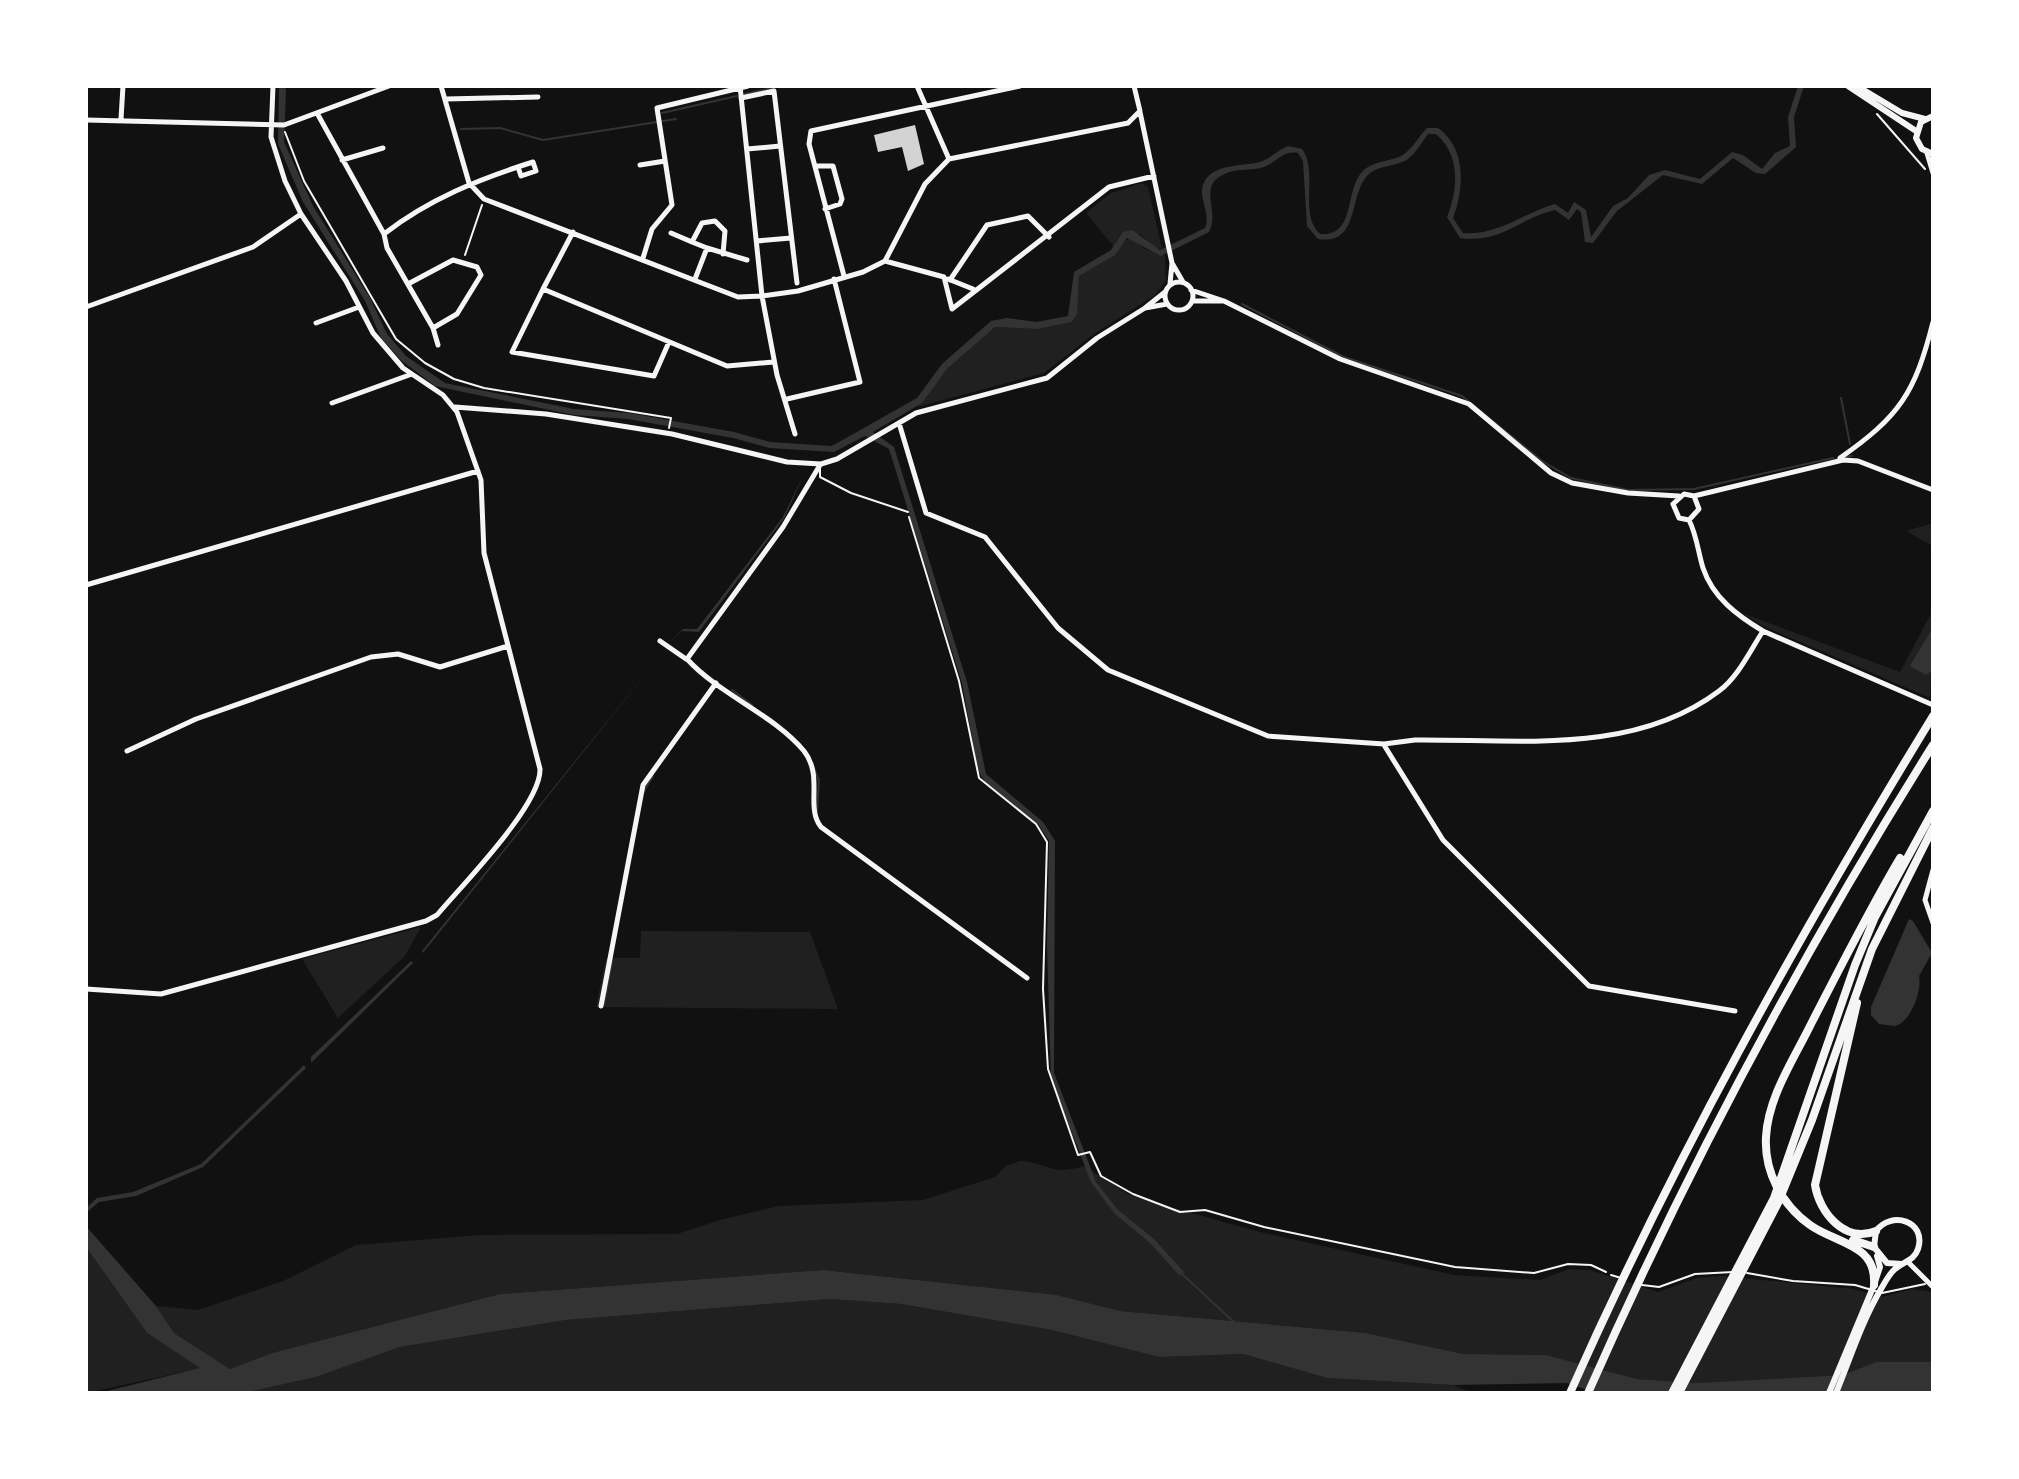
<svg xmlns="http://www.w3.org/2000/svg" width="2019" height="1479" font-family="'Noto Sans',sans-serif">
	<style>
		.green { fill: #202020 }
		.water { fill: #333 }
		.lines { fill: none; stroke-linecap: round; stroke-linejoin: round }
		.stream { stroke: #333; stroke-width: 2 }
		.building { fill: #d3d3d3 }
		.path { stroke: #f5f5f5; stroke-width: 2 }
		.service { stroke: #f5f5f5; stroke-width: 2 }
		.minor { stroke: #f5f5f5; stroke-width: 5 }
		.secondary { stroke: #f5f5f5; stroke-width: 6 }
		.trunk { stroke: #f5f5f5; stroke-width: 8 }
		.motorway { stroke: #f5f5f5; stroke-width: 8 }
	</style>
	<rect width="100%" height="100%" fill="#111"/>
	<path class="green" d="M1142 183 1148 187 1162 249 1155 248 1140 234 1119 238 1114 247 1086 213 1111 193Z
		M1131 237 1145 249 1165 255 1166 281 1155 295 1094 334 1044 373 917 407 947 369 995 327 1037 329 1072 322 1077 305 1079 276Z
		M1933 523V546L1906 531Z
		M1933 610 1930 698 1765 627 1742 613 1900 672Z
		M421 927 405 956 338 1018 302 959Z
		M641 931 810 932 838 1009 596 1007 606 958H640Z
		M1020 1161C1050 1163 1050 1176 1084 1166L1130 1195 1170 1207 1260 1232 1454 1275 1540 1280 1569 1269 1590 1270 1658 1292 1697 1278 1721 1276 1853 1289 1883 1297 1912 1289 1933 1292V1362H1876L1843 1375 1696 1383 1637 1379 1546 1355 1463 1354 1366 1333 1120 1311 1057 1295 823 1270 500 1294 272 1353 230 1369 174 1333 156 1306 198 1310 283 1281 356 1245 480 1235 677 1234 720 1220 779 1206 923 1200 995 1177 1006 1166Z
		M86 1247 147 1333 201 1368 86 1393Z
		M830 1299 901 1304 1052 1330 1159 1357 1243 1354 1327 1378 1453 1385 1473 1393H244L316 1377 400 1347 566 1320Z"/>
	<path class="water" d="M279 86 286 89 284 142 313 206 370 298 387 334 406 356 445 383 574 409 629 413 734 432 770 442 832 446 917 398 942 364 991 321 1007 318 1037 322 1068 316 1074 272 1111 250 1123 232 1132 230 1160 250 1205 228C1210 215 1202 204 1202 191 1204 162 1243 167 1260 162 1270 159 1278 150 1288 146L1302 149C1319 172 1298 214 1320 234 1355 237 1345 193 1361 173 1371 161 1388 162 1401 156 1412 150 1418 137 1427 128H1438C1467 149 1464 189 1453 218L1463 233C1498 236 1523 213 1555 204L1568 213 1574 202 1586 210 1591 237 1613 206 1628 198 1649 175 1665 170 1700 179 1732 152 1743 155 1762 169 1775 153 1790 146 1788 117 1798 86H1804L1794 117 1796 147 1765 174 1756 173 1733 158 1702 184 1663 175 1617 211 1593 243 1585 242 1581 212 1577 209 1569 220 1555 210C1521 217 1501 244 1460 238L1447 217C1458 189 1461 156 1436 134H1428C1422 142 1416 153 1408 159 1396 167 1376 165 1367 176 1348 198 1360 245 1318 239L1307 226 1303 161 1298 153C1283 150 1277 162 1264 167 1252 171 1239 168 1227 173 1195 185 1221 210 1209 232L1161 256 1127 238 1115 255 1079 276 1077 314 1072 322 1037 329 995 327 947 369 922 403 873 432 894 447 967 682 986 774 1043 822 1055 841 1054 1073 1096 1182 1117 1209 1154 1239 1184 1272 1179 1275 1150 1243 1114 1213 1091 1182 1051 1079 1047 946 1049 841 1038 824 988 786 978 771 962 683 889 449 865 436 834 452 769 448 733 438 628 419 574 415 435 386 402 361 381 338 365 301 303 202 278 144Z
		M804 474 785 517 699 632 682 631 668 644 683 629H697L783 517Z
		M1933 627V670L1926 675 1910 666Z
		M659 657 423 953 422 951Z
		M1909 919 1913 921 1932 953 1919 976C1922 991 1911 1022 1895 1026L1879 1024 1871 1015V1007Z
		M411 961 413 963 311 1063V1057Z
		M304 1065 306 1068 203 1167 136 1196 99 1202 86 1213V1208L97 1198 133 1192 201 1164Z
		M86 1226 156 1306 174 1333 230 1369 272 1353 500 1294 823 1270 1057 1295 1120 1311 1366 1333 1463 1354 1546 1355 1637 1379 1696 1383 1843 1375 1876 1362H1933V1393H1597L1566 1383 1453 1385 1327 1378 1243 1354 1159 1357 1052 1330 901 1304 830 1299 566 1320 400 1347 316 1377 244 1393H99L200 1368 147 1333 86 1247Z"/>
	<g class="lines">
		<path class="stream" d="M745 94 781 86
			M662 113 737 96
			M461 129 500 128 543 140 676 119
			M1242 304 1344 357 1462 396 1542 461 1571 478 1628 490 1694 489 1833 458
			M1841 398 1850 444
			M1843 457 1852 456
			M732 690 752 705
			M807 752 819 780 817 811
			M644 791 653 776
			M604 1004 612 962
			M1181 1273 1235 1323"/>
	</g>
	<path class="building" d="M915 125 924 164 908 171 902 147 878 152 874 135Z"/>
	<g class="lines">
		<path class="path" d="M1877 114 1925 169
			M285 132 304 181 396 339 425 363 454 379 484 388 671 418 669 428
			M465 255 482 205
			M909 517 959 681 979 778 1036 824 1047 842 1043 989 1048 1069 1078 1155 1090 1152 1101 1176 1133 1194 1180 1212 1205 1210 1264 1227 1455 1267 1534 1273 1568 1264 1591 1265 1606 1272"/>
		<path class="service" d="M820 469V477L851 493 908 512
			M1747 1273 1793 1281 1855 1285 1882 1293 1925 1284
			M1611 1275 1621 1278
			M1642 1285 1659 1287 1695 1274 1733 1272"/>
		<path class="minor" d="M441 86 469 183 484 199 738 297 762 296 798 291 863 272 885 261 925 184 949 159 1128 123 1140 111 1134 86
			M740 86 762 296 777 375 795 434
			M917 86 949 159
			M741 98 774 91 797 283
			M446 99 538 97
			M1140 112 1172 263
			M317 113 384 234
			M121 119 123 86
			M86 120 284 125 389 86
			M747 149 780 146
			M1927 153 1933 173
			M342 160 383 148
			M640 165 665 161
			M815 166H833L842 199 840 204 825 209
			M573 232 543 289 727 366 774 362
			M671 233 692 242
			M757 241 791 238
			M707 248 692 242 702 223 715 221 725 231 723 254
			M643 258 652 229 672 205 657 108 748 86
			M885 261 944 277 952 309 1109 187 1154 176
			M844 276 809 144 811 131 1020 86
			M695 279 707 248 747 260
			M948 279 973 289
			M950 280 987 225 1028 216 1049 237
			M1165 296a14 14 0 1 1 28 0a14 14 0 1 1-28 0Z
			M408 284 453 260 477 267 481 275 457 314 433 328
			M1170 284 1172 263 1183 282
			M543 289 512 352 654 376 669 342
			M1191 290 1224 301H1192
			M1165 292 1145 308 1167 304
			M1224 301 1340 359 1469 404 1551 473 1572 483 1628 493 1679 496
			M86 307 253 247 301 214
			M316 323 359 307
			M438 345 433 328 387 248 384 234C429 199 479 179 533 162L536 171 521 176 518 167
			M787 399 860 382 834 279
			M332 403 412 374
			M455 407 546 414 672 434 787 462 821 464 837 459 916 413 1047 378 1097 338 1145 308
			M899 423 926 513 985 537 1058 628 1108 670 1268 736 1384 744 1415 740C1516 739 1633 756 1719 691 1738 677 1750 651 1763 631
			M1840 458C1900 416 1915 393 1933 322
			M820 465 783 527 687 659C720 695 773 714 804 751 824 777 805 807 821 827L1027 978
			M1673 504 1684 494 1694 496 1843 460 1858 461 1933 490
			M1673 504 1679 518 1689 520
			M1689 520C1697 536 1698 552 1703 568 1713 598 1738 616 1763 631L1933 705
			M1689 520 1699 509 1694 496
			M86 585 478 471
			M660 641 686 659
			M1384 745 1443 840 1589 986 1735 1011
			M127 751 196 719 371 657 398 654 440 667 508 646
			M1933 870 1925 900 1933 923
			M86 989 161 994 426 921 437 915C463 884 541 805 540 769L484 553 481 480 457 412 443 395 403 368 373 333 346 281 301 214 285 181 271 137 273 86
			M601 1006 643 785 716 683
			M1908 1262 1933 1287"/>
		<path class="secondary" d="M1848 86 1916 131
			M1857 86 1902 113 1925 119
			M1933 116 1921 122 1916 138 1922 149 1933 154
			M1829 1393 1874 1285 1880 1267 1877 1256
			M1836 1393C1850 1359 1862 1321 1881 1289 1885 1282 1890 1273 1895 1269 1904 1261 1914 1261 1918 1249 1927 1221 1891 1210 1876 1231L1874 1247 1887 1263 1902 1264"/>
		<path class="trunk" d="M1857 1003 1815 1185C1819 1212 1845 1244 1876 1231
			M1853 1240 1874 1247
			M1874 1285C1877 1244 1837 1244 1810 1225 1782 1205 1764 1172 1766 1137 1768 1097 1794 1059 1811 1024 1840 968 1868 912 1900 858
			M1672 1393 1774 1198 1855 965 1875 917 1933 811
			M1679 1393 1778 1203 1812 1120 1872 949 1933 828"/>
		<path class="motorway" d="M1570 1393C1674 1159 1799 935 1933 716
			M1588 1393C1687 1169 1803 952 1933 745"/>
	</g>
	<rect width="2019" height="1479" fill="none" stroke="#ffffff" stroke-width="176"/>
</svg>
